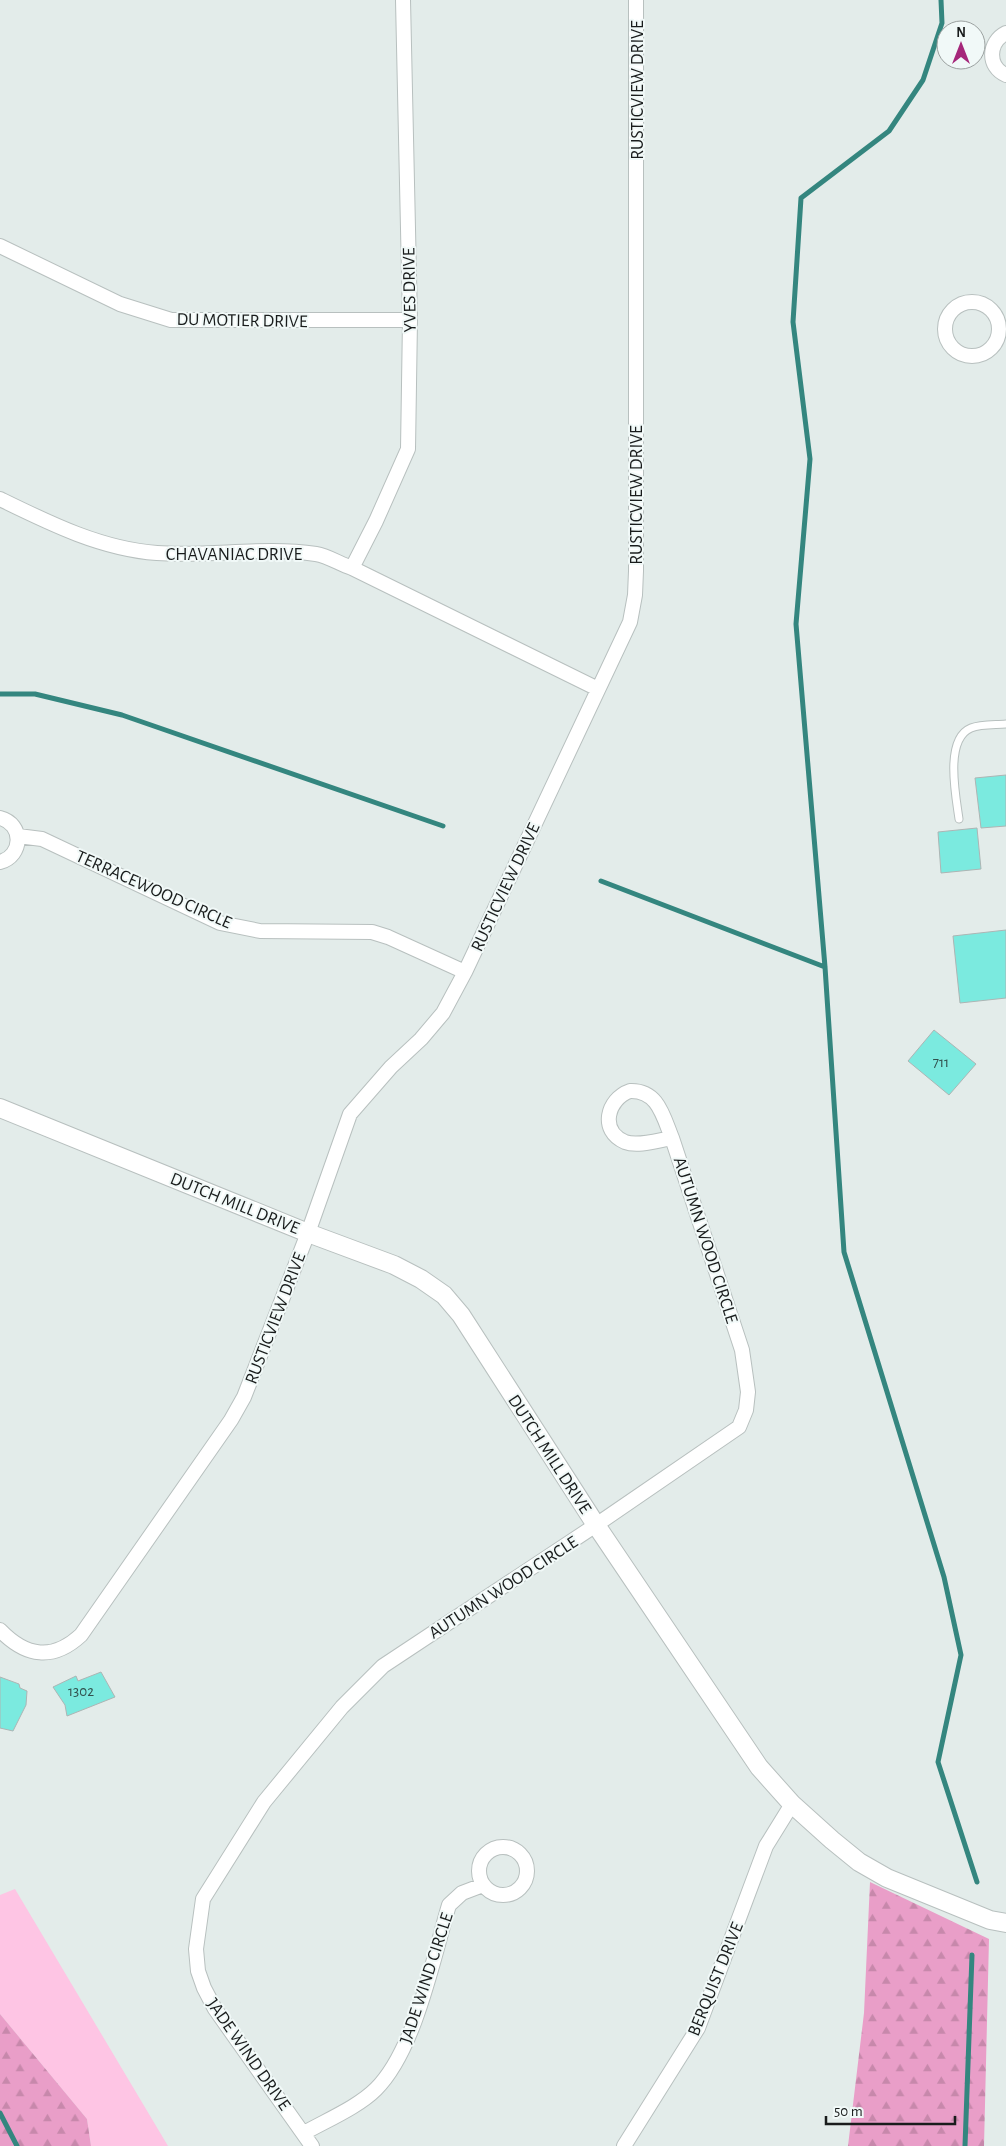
<svg xmlns="http://www.w3.org/2000/svg" width="1006" height="2146" font-family="'Alegreya Sans',sans-serif">
	<style>
		.green { fill: #fec5e4 }
		.forest { fill: url(#forest-firs) }
		.lines { fill: none; stroke-linecap: round; stroke-linejoin: round }
		.stream { stroke: #34867f; stroke-width: 5 }
		.building { fill: #7beadf; stroke: #adb5b4 }
		.service-casing { stroke: #b8c0bf; stroke-width: 9 }
		.minor-casing { stroke: #b8c0bf; stroke-width: 16 }
		.tertiary-casing { stroke: #b8c0bf; stroke-width: 20 }
		.service { stroke: #fff; stroke-width: 7 }
		.minor { stroke: #fff; stroke-width: 14 }
		.tertiary { stroke: #fff; stroke-width: 18 }
		.labels { text-anchor: middle; stroke-width: 4; stroke-linejoin: round; paint-order: stroke }
		.number-label { font-size: 15px; fill: #32504d }
		.street-label { font-size: 18px; fill: #191c1c; stroke: #f1f9f8 }
	</style>
	<defs>
		<pattern id="forest-firs" width="22" height="20" patternUnits="userSpaceOnUse" patternTransform="scale(1.25)"><rect width="22" height="20" fill="#e99ec8"/><path d="M5 1l3.5 6h-7zM16 11l3.5 6h-7z" fill="#c788ab"/></pattern>
	</defs>
	<rect width="100%" height="100%" fill="#e3ecea"/>
	<path class="green" d="M15 1889 168 2146H91L87 2119 0 2014V1895Z"/>
	<path class="forest" d="M870 1882 989 1939 984 2146H848L864 2013Z
		M0 2014 87 2119 91 2146H0Z"/>
	<g class="lines">
		<path class="stream" d="M941 0 942 23 923 80 889 131 801 198 793 322 810 459 796 624 825 967 844 1252 944 1577 961 1655 938 1762 977 1882
			M0 694H35L122 715 443 826
			M601 881 825 967
			M0 2113 17 2146
			M965 2146 972 1955"/>
	</g>
	<path class="building" d="M1006 775V826L981 828 975 778Z
		M977 828 981 869 941 873 938 832Z
		M1006 930V998L960 1003 953 936Z
		M934 1030 976 1064 949 1095 908 1061Z
		M101 1672 115 1697 67 1716 65 1705 53 1687 76 1676 78 1681Z
		M0 1677 19 1684 20 1688 27 1691 26 1705 13 1731 0 1728Z"/>
	<g class="lines">
		<defs>
			<path id="service" d="M959 819C956 797 944 739 971 728 981 724 995 725 1006 724"/>
			<path id="minor" d="M1006 33C988 42 987 67 1006 75
				M0 246 120 304 171 320H410
				M945 329a27 27 0 1 1 54 0a27 27 0 1 1-54 0Z
				M0 499C49 523 101 549 157 553 209 557 265 546 316 554 328 556 340 564 352 568L598 689
				M352 568 376 521 408 449 410 320 403 0
				M0 818C24 824 23 856 0 862
				M18 836 42 839 220 923 260 931 372 932 388 937 465 972
				M630 1091C658 1090 663 1116 672 1138 659 1140 638 1147 625 1142 599 1131 607 1099 630 1091Z
				M0 1630C26 1657 53 1661 81 1635L231 1420 244 1397 308 1233 350 1114 391 1067 421 1039 443 1013 465 972 630 622 635 595 636 571V0
				M479 1871a24 24 0 1 1 48 0a24 24 0 1 1-48 0Z
				M304 2133C327 2120 358 2107 376 2089 415 2050 433 1959 449 1905L462 1893 483 1885
				M312 2146 215 2009 204 1988 198 1971 196 1949 203 1899 264 1802 342 1707 383 1666 596 1525 739 1427 746 1410 748 1392 742 1350 672 1138
				M624 2146 698 2028 766 1846 792 1804"/>
			<path id="tertiary" d="M0 1108 308 1233 394 1265 421 1279 444 1295 461 1315 596 1525 759 1767 792 1804 832 1840 859 1862 887 1878 990 1920 1006 1923"/>
		</defs>
		<use href="#service" class="service-casing"/>
		<use href="#minor" class="minor-casing"/>
		<use href="#tertiary" class="tertiary-casing"/>
		<use href="#service" class="service"/>
		<use href="#minor" class="minor"/>
		<use href="#tertiary" class="tertiary"/>
	</g>
	<g class="labels">
		<g class="number-label">
			<text x="941" y="1067">711</text>
			<text x="81" y="1696">1302</text>
		</g>
		<g class="street-label">
			<text transform="translate(637 90) rotate(-90)" y="6">RUSTICVIEW DRIVE</text>
			<text transform="translate(409 290) rotate(-91)" y="6">YVES DRIVE</text>
			<text transform="translate(242 320) rotate(1)" y="6">DU MOTIER DRIVE</text>
			<text transform="translate(636 495) rotate(-90)" y="6">RUSTICVIEW DRIVE</text>
			<text x="234" y="560">CHAVANIAC DRIVE</text>
			<text transform="translate(505 887) rotate(-65)" y="6">RUSTICVIEW DRIVE</text>
			<text transform="translate(154 889) rotate(24)" y="6">TERRACEWOOD CIRCLE</text>
			<text transform="translate(235 1203) rotate(22)" y="6">DUTCH MILL DRIVE</text>
			<text transform="translate(706 1240) rotate(72)" y="6">AUTUMN WOOD CIRCLE</text>
			<text transform="translate(275 1318) rotate(-69)" y="6">RUSTICVIEW DRIVE</text>
			<text transform="translate(550 1454) rotate(57)" y="6">DUTCH MILL DRIVE</text>
			<text transform="translate(503 1587) rotate(-33)" y="6">AUTUMN WOOD CIRCLE</text>
			<text transform="translate(426 1978) rotate(-72)" y="6">JADE WIND CIRCLE</text>
			<text transform="translate(715 1979) rotate(-68)" y="6">BERQUIST DRIVE</text>
			<text transform="translate(249 2054) rotate(55)" y="6">JADE WIND DRIVE</text>
		</g>
	</g>
	<g transform="translate(961 45)"><circle r="24" fill="#f1f9f8" stroke="#9ba1a0"/>
	<path d="M0-4L9 19L0 12L-9 19Z" fill="#a5277a"/>
	<text y="-8" font-size="14" font-weight="bold" text-anchor="middle" fill="#191c1c">N</text>
	</g>
	<path d="M826 2116v8h129v-8" fill="none" stroke="#191c1c" stroke-width="2.5"/>
	<text x="834" y="2116" font-size="15" fill="#191c1c" stroke="#f1f9f8" stroke-width="4" paint-order="stroke">50 m</text>
</svg>
